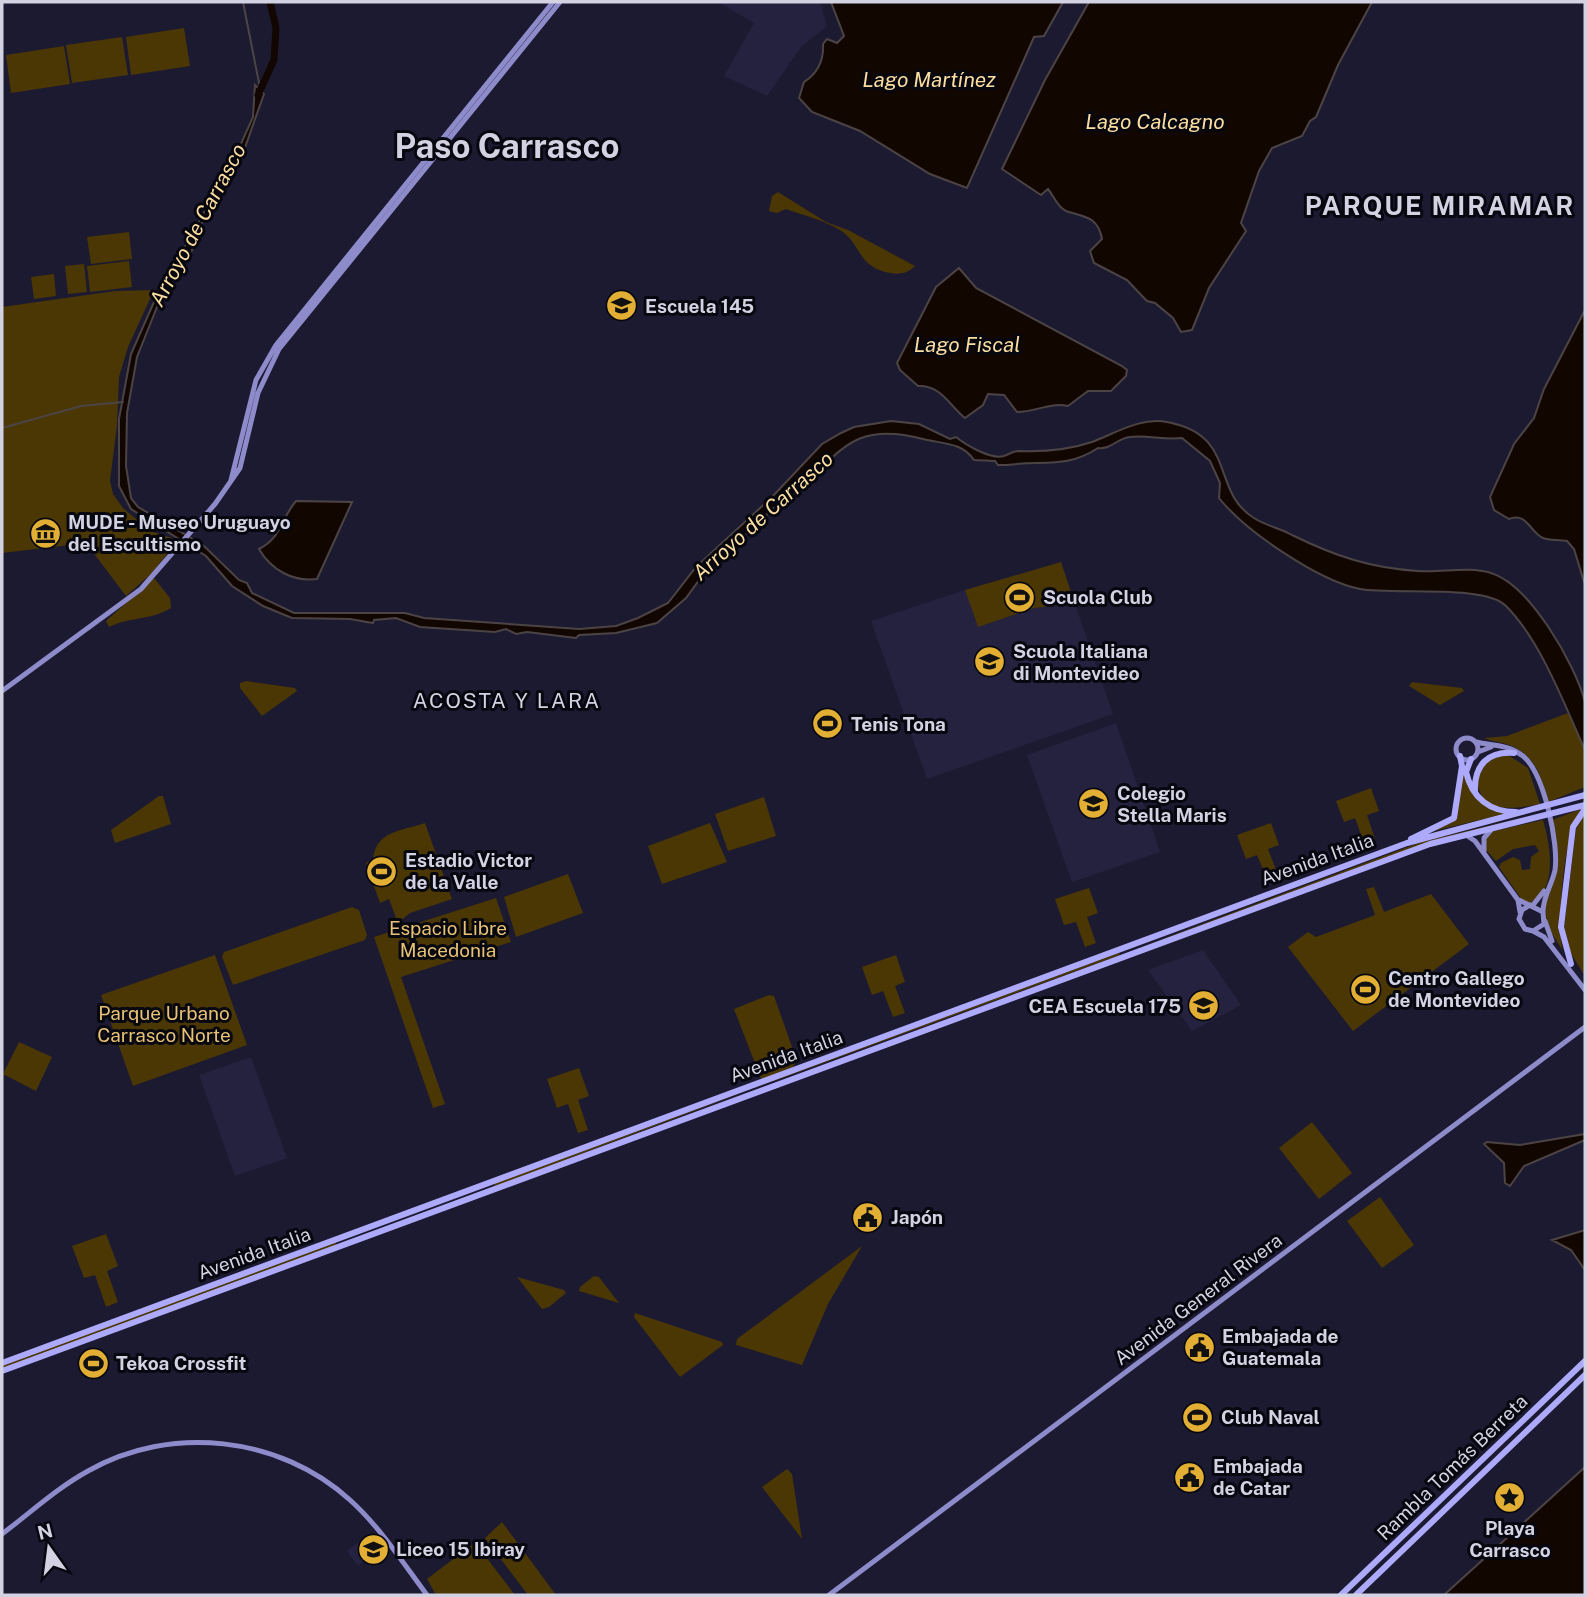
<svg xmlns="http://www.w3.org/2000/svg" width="1587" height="1597" font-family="'Public Sans',sans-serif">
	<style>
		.built { fill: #25223f }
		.green { fill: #4b3704 }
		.water { fill: #120700; stroke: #4c4444; stroke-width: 2 }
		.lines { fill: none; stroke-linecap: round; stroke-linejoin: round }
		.stream { stroke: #4c4444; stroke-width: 2 }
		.river { stroke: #120700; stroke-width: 7 }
		.secondary { stroke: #8e8bca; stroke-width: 5 }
		.primary { stroke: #aeaafb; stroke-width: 6 }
		.labels { text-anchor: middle; stroke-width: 6; stroke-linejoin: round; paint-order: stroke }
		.poi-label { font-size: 19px; font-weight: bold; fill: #d2d2e2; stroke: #070710; text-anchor: start }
		.street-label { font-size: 19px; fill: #d2d2e2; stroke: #070710 }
		.park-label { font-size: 19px; fill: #e7c274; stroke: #070710 }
		.water-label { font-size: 21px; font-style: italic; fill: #fadd9f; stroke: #070710 }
		.neighbourhood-label { font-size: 21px; letter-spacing: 2px; fill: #d2d2e2; stroke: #070710 }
		.district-label { font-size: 26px; font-weight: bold; letter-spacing: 2px; fill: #d2d2e2; stroke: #070710 }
		.town-label { font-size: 33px; font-weight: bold; fill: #d2d2e2; stroke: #070710 }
	</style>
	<rect width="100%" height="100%" fill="#1c1a31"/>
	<path class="built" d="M820 2 827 26 801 47 767 96 724 76 754 23 718 2Z
		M965 590 978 627 1034 608 1075 604 1113 714 927 779 871 621Z
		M1116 723 1160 852 1072 882 1027 755Z
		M1203 950 1241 1005 1192 1031 1148 970Z
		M251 1057 287 1158 235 1176 199 1075Z
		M370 1534 381 1548 358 1566 347 1551Z"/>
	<path class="green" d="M184 28 190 66 131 75 126 37Z
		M122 37 128 75 72 83 66 45Z
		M64 46 70 84 11 93 6 55Z
		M778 192 826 222 848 230 915 266C908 273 900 275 890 273 856 267 862 242 838 229 823 220 803 215 786 209L777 213 769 211 772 196Z
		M129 232 132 259 91 264 87 237Z
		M129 261 132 287 90 292 87 266Z
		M84 264 87 292 68 294 65 266Z
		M54 274 56 296 34 299 31 277Z
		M154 290 128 347 119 377 117 425 110 481 113 494 123 508 150 531 178 540 152 573 126 596 86 543 2 553V307L115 291Z
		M1061 562 1075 604 1034 608 978 627 965 590Z
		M154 578 170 598 171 608C152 620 129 617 109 627L106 621Z
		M246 681 295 688 297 691 262 716 240 688V683Z
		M1412 682 1462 688 1464 691 1440 705 1409 686Z
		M1568 713 1585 750V787L1548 802C1542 778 1536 757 1512 746 1503 742 1493 742 1484 738L1507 736Z
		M1508 755 1528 768 1540 804C1512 810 1477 814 1477 776L1489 758Z
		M1464 762C1466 788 1476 804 1504 814L1430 832 1453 821Z
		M1371 788 1379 811 1367 815 1375 839 1364 843 1355 818 1344 822 1336 801Z
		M159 796H163L171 824 115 843 111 830Z
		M764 797 776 836 728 851 715 814Z
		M1581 809C1564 833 1556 922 1563 951L1547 926 1545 903 1555 876 1552 820Z
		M1542 813 1440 839 1135 949 1421 842Z
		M1585 813V976L1570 952 1564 927 1576 829Z
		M1543 820C1550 843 1559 892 1529 903L1522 900 1499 867 1501 863 1513 857 1520 860 1522 870 1530 869 1531 857 1539 851 1535 845 1513 849 1496 861 1486 850 1485 840 1494 831Z
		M425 823 452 899 410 913 398 923 389 899 380 903 366 863 373 859C376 831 401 831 425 823Z
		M710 823 727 862 662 884 648 846Z
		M1271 823 1279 845 1268 849 1278 875 1267 879 1257 855 1246 859 1237 835Z
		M568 874 583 913 516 937 504 897Z
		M1374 887 1384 912 1431 894 1469 944 1353 1031 1288 947 1308 932 1316 937 1375 915 1366 889Z
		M1089 888 1098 913 1087 917 1096 943 1085 947 1076 922 1064 925 1055 899Z
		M496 898 511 942 401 977 445 1104 433 1108 374 937Z
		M352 907 359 910 367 935 365 940 233 985 222 957 224 952Z
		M1119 953 1120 955 774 1081V1080Z
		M215 955 247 1045 133 1086 101 995Z
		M896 955 905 982 895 986 905 1013 893 1017 883 991 872 995 862 967Z
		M769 995 774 996 797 1061 792 1068 761 1079 734 1009Z
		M19 1042 52 1057 36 1091 3 1074Z
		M579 1068 589 1096 578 1100 588 1130 578 1133 568 1104 557 1108 547 1079Z
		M750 1090 496 1186 494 1185 495 1183Z
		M1312 1122 1352 1173 1319 1199 1279 1148Z
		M1380 1197 1414 1245 1382 1268 1347 1221Z
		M106 1234 118 1266 107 1271 118 1302 106 1307 95 1275 84 1278 72 1246Z
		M335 1242 337 1245 2 1369V1365Z
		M862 1246 828 1304 802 1365 736 1345 737 1339Z
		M594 1276 599 1277 619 1303 579 1291 580 1287Z
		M517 1277 564 1290 566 1293 549 1307 542 1309Z
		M635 1313 722 1342 723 1345 680 1377 634 1317Z
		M787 1469 792 1474 802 1539 762 1487Z
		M502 1522 556 1595H528L485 1538Z
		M473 1544 477 1545 515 1595H436L427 1579Z"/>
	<path class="water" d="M831 2H1063L1044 36 1034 37 967 188 930 174 860 131 812 112 799 98 804 82C818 73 824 61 823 44L827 39 837 43 844 36Z
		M1089 2H1372L1338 65 1316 117 1310 121 1302 136 1272 148 1259 171 1241 223 1246 231 1209 288 1192 330 1181 332 1173 318 1155 303 1147 301 1127 280 1094 263 1090 251 1102 239C1098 216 1084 217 1066 211 1058 208 1053 195 1048 189L1041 195 1002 169 1045 80Z
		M255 85 264 94 243 153 200 226 191 253 171 272 137 357 127 413 126 466 131 498 138 507 203 545 239 580 247 583 252 593 294 613H405L424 618 579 629 616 626 638 618 668 603 696 567 772 497 822 444 841 433 854 427 891 421 919 424 950 439 956 437C966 445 991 460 1004 456 1010 454 1013 451 1019 451 1044 452 1068 450 1092 442 1116 433 1140 417 1167 422 1238 435 1210 491 1254 518 1266 526 1280 528 1292 535 1335 556 1370 568 1418 571 1442 573 1467 566 1491 573 1530 585 1575 664 1585 702 1587 716 1585 735 1585 750 1564 704 1541 641 1506 606 1485 584 1393 595 1360 589 1319 581 1245 531 1219 498L1220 483 1210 461 1182 438C1164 440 1146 435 1130 437 1118 438 1110 450 1098 448 1066 469 1043 460 1007 465H998L995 461 974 460C962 442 942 444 923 439 852 420 841 453 794 493 782 503 767 509 760 525L757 523 741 539 733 541 714 565 706 563 702 576 686 598 657 623 616 633 579 635 576 638 527 632 516 634 506 629 495 632 420 627 396 618 374 620 373 623 350 619 292 618 263 606 232 586 206 556 131 509 119 486V419L131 354 165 277 186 245 211 200 213 188 236 155 253 117Z
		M959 268 976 288 1122 366 1127 370 1126 376 1111 391H1088L1068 406C1050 402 1036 412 1017 412L1004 395 988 394 983 405 965 418C949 405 941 385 918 386L900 370 897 363 936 287Z
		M1585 310V585L1574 549 1567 541C1559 539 1550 541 1543 538 1530 532 1527 512 1509 519L1494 510 1490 497 1514 444 1534 418 1544 389Z
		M296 501 352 502 317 579C293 582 271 570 259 549 282 537 280 520 296 501Z
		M1585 1134V1140L1524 1166 1510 1186 1505 1183 1504 1163 1484 1144 1487 1142 1520 1145Z
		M1585 1230V1270L1571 1250 1552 1240Z
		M1585 1467V1595H1444Z"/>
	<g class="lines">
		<path class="stream" d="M243 2 260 88
			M2 428 81 406 123 402"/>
		<path class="river" d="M258 95 274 60 276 28 270 2"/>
		<path class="secondary" d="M231 480 256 380 276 345 553 2
			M2 691 141 589 215 504 240 468 258 393 279 349 560 2
			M1456 749a11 11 0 1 1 22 0a11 11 0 1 1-22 0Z
			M1476 742C1493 746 1508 744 1523 756 1544 773 1559 844 1555 870 1552 885 1543 896 1543 912
			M1478 752 1491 747
			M1466 835 1475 841 1518 900 1520 912
			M1484 852V838L1491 830
			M1519 900 1543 912 1544 924 1533 931 1525 929 1519 919 1522 910 1530 905
			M1533 905 1544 891
			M1545 921 1552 941
			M1533 931 1544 937 1585 990
			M2 1534C30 1513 57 1488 88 1471 170 1424 280 1436 350 1500 380 1527 403 1563 427 1595
			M829 1595 1585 1027"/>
		<path class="primary" d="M1471 759 1466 772C1472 798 1490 812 1516 812
			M1475 791C1474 765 1488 751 1514 753
			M1411 839 1454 818 1462 766 1460 756
			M1571 964 1561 927 1573 827 1585 809
			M2 1363 1407 843 1585 795
			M2 1371 1430 844 1585 805
			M1341 1595 1585 1361
			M1356 1595 1585 1375"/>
	</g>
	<defs>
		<symbol id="school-disc" viewBox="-11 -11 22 22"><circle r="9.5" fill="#e2af34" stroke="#070710"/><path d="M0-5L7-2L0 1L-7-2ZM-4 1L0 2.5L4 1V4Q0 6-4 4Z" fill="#111"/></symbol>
		<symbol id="museum-disc" viewBox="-11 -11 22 22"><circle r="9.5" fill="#e2af34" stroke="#070710"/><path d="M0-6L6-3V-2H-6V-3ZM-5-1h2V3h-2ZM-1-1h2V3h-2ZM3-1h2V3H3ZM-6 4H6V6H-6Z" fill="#111"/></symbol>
		<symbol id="stadium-disc" viewBox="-11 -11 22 22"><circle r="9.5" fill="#e2af34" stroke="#070710"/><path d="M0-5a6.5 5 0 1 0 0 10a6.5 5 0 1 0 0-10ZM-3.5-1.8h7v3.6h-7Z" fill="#111"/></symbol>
		<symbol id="civic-disc" viewBox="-11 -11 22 22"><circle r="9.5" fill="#e2af34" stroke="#070710"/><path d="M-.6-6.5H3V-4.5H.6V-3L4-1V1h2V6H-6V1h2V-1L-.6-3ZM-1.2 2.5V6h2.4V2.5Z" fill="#111"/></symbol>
		<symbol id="sight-disc" viewBox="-11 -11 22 22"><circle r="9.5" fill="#e2af34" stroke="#070710"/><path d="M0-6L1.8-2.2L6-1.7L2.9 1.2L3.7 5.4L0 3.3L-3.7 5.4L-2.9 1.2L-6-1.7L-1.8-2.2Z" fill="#111"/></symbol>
	</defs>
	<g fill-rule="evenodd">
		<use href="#school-disc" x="604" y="288" width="35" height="35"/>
		<use href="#museum-disc" x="28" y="516" width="35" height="35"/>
		<use href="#stadium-disc" x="1002" y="580" width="35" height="35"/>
		<use href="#school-disc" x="972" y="644" width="35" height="35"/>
		<use href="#stadium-disc" x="810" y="706" width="35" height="35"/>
		<use href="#school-disc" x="1076" y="786" width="35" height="35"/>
		<use href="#stadium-disc" x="364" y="854" width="35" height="35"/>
		<use href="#stadium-disc" x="1348" y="972" width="35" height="35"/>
		<use href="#school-disc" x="1186" y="988" width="35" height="35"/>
		<use href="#civic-disc" x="850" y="1200" width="35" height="35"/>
		<use href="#civic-disc" x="1182" y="1330" width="35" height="35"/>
		<use href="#stadium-disc" x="76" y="1346" width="35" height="35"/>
		<use href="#stadium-disc" x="1180" y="1400" width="35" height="35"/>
		<use href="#civic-disc" x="1172" y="1460" width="35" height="35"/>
		<use href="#sight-disc" x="1492" y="1480" width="35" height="35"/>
		<use href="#school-disc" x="356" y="1532" width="35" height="35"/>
	</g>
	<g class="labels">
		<g class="poi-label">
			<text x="645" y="313">Escuela 145</text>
			<text x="68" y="529">MUDE - Museo Uruguayo<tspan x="68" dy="22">del Escultismo</tspan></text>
			<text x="1043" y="604">Scuola Club</text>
			<text x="1013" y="658">Scuola Italiana<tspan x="1013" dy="22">di Montevideo</tspan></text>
			<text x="851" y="731">Tenis Tona</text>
			<text x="1117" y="800">Colegio<tspan x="1117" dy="22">Stella Maris</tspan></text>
			<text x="405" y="867">Estadio Victor<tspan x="405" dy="22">de la Valle</tspan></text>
			<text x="1388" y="985">Centro Gallego<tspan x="1388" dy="22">de Montevideo</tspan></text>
			<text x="1181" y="1013" text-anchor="end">CEA Escuela 175</text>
			<text x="891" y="1224">Japón</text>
			<text x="1222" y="1343">Embajada de<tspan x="1222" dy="22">Guatemala</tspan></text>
			<text x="116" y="1370">Tekoa Crossfit</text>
			<text x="1221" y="1424">Club Naval</text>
			<text x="1213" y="1473">Embajada<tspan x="1213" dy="22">de Catar</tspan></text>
			<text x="1510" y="1535" text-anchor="middle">Playa<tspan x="1510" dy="22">Carrasco</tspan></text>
			<text x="396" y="1556">Liceo 15 Ibiray</text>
		</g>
		<g class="street-label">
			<text transform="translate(1317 859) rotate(-20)" y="7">Avenida Italia</text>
			<text transform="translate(786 1056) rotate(-20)" y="7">Avenida Italia</text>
			<text transform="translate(254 1253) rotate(-20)" y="7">Avenida Italia</text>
			<text transform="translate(1198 1299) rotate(-37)" y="7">Avenida General Rivera</text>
			<text transform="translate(1452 1467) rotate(-44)" y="7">Rambla Tomás Berreta</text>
		</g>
		<g class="park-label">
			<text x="448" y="935">Espacio Libre<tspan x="448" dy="22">Macedonia</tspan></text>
			<text x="164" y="1020">Parque Urbano<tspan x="164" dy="22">Carrasco Norte</tspan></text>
		</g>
		<g class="water-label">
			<text x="929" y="87">Lago Martínez</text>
			<text x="1155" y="129">Lago Calcagno</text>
			<text transform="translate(198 225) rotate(-62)" y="7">Arroyo de Carrasco</text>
			<text x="967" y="352">Lago Fiscal</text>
			<text transform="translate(763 516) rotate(-42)" y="7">Arroyo de Carrasco</text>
		</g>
		<g class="neighbourhood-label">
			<text x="507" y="708">ACOSTA Y LARA</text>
		</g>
		<g class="district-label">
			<text x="1440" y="215">PARQUE MIRAMAR</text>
		</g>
		<g class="town-label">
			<text x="507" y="158">Paso Carrasco</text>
		</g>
	</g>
	<rect width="1587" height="1597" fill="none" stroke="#d2d2e2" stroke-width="7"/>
	<g transform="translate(49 1548) rotate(346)" stroke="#070710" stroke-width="5" paint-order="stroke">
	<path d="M0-5L12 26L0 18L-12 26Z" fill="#d2d2e2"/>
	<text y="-10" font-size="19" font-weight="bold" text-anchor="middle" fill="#d2d2e2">N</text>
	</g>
</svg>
